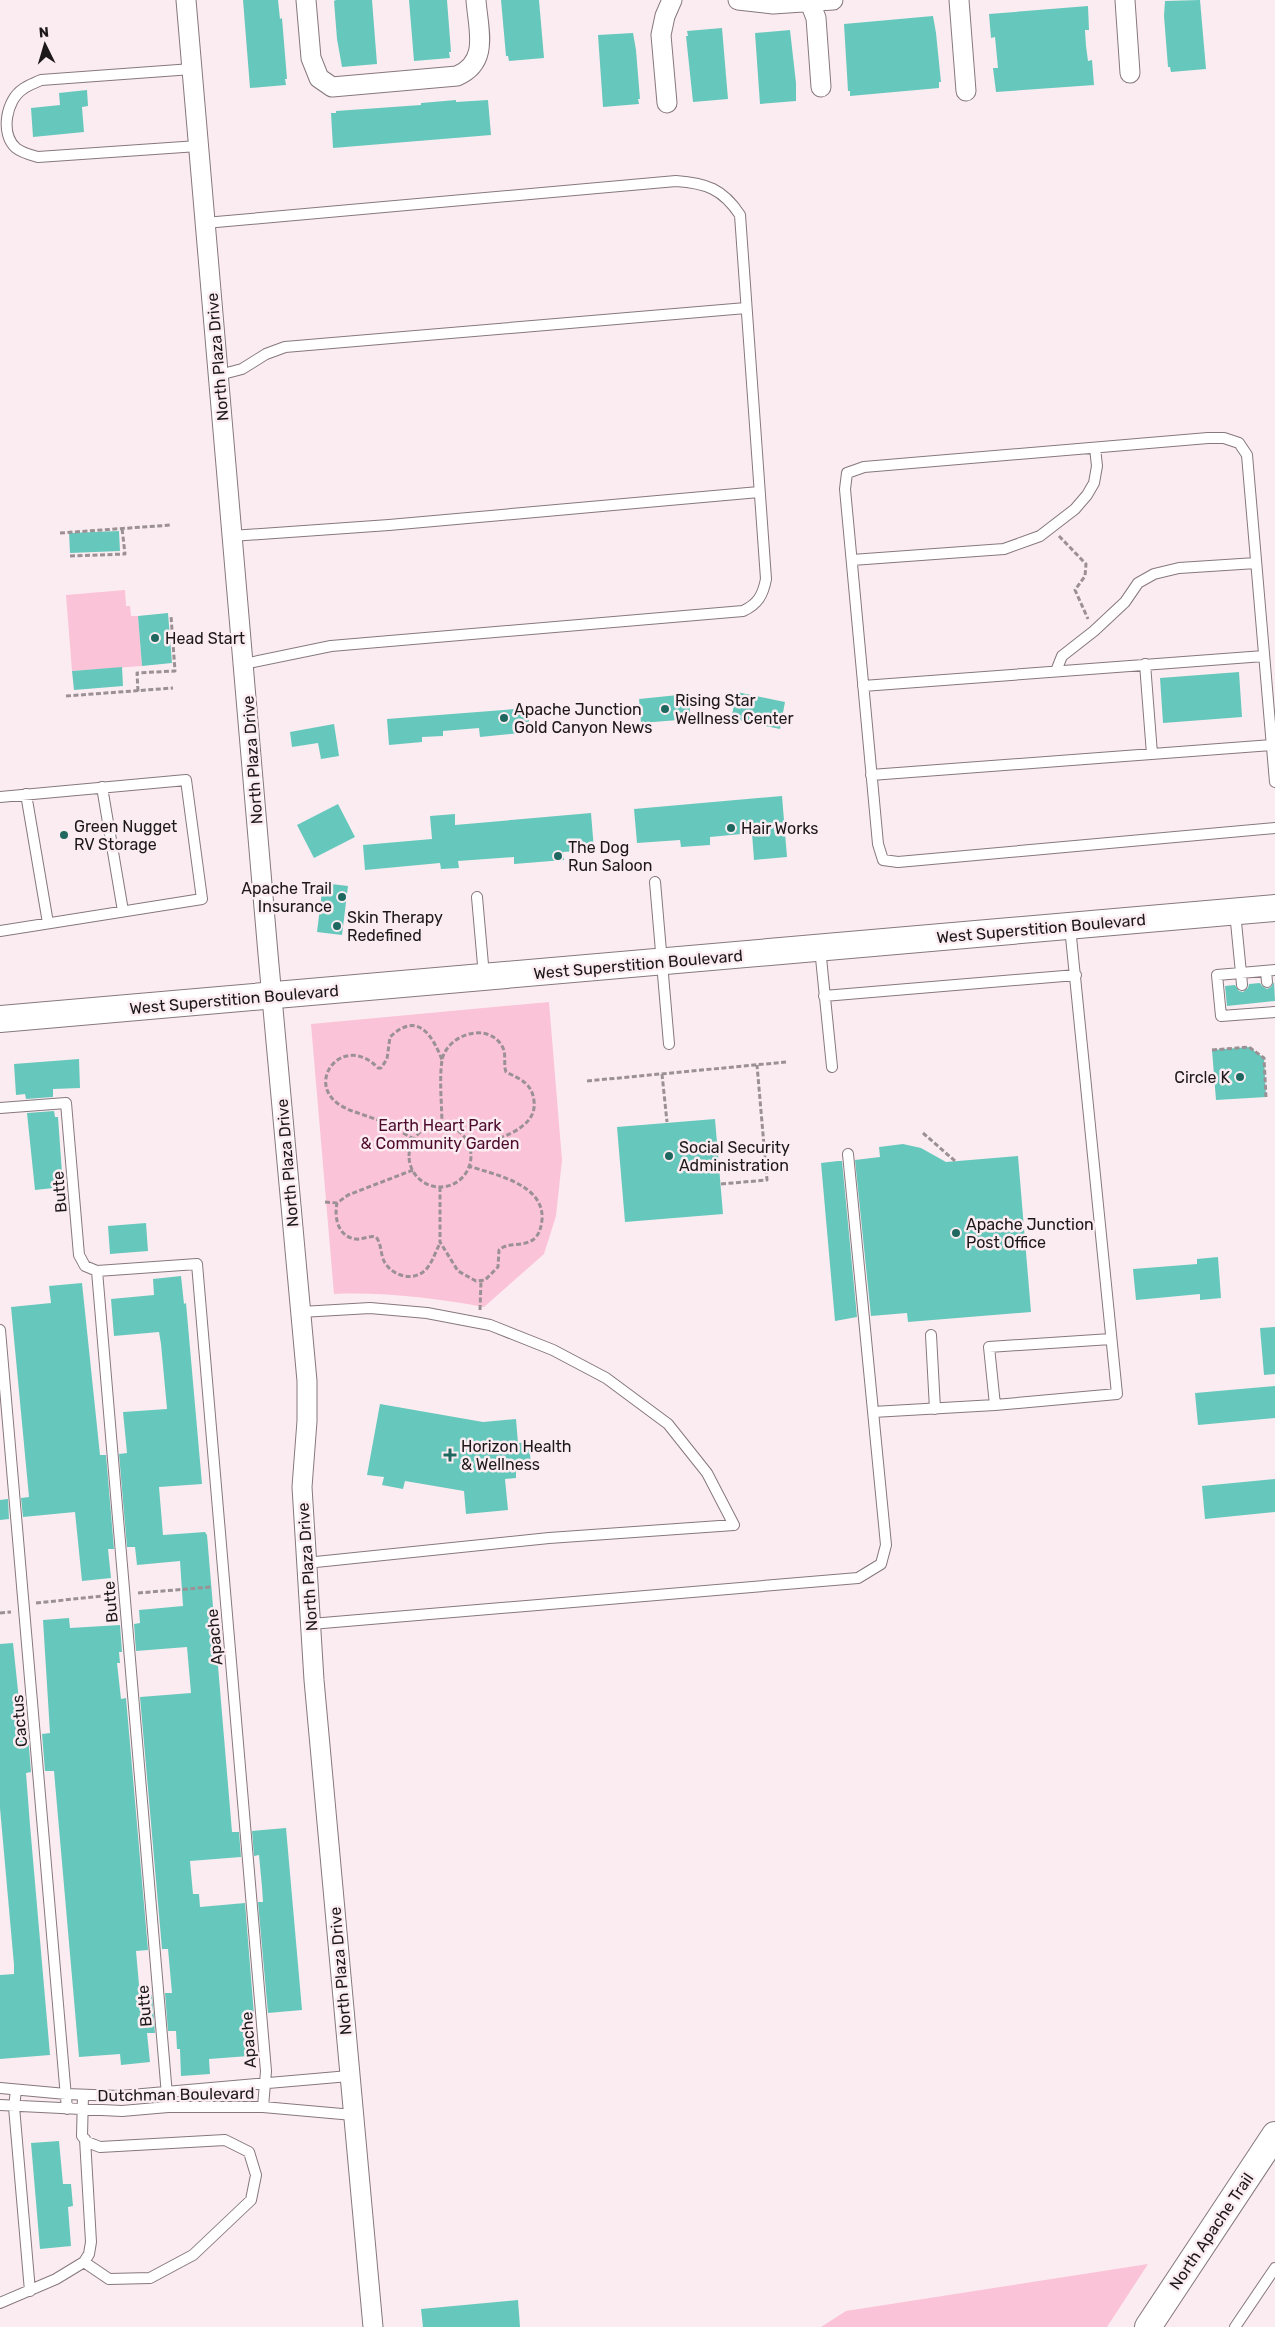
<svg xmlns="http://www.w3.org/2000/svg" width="1275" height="2327" font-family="Rubik,sans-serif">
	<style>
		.green { fill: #fbc3d7 }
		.building { fill: #66c8bc }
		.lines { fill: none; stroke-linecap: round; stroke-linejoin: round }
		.service-casing { stroke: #86787d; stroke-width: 12 }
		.minor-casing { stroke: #86787d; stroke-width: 21 }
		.secondary-casing { stroke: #86787d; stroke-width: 28 }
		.path { stroke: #9b9094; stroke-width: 3; stroke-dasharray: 5 2.5; stroke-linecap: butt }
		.service { stroke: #fff; stroke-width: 10 }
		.minor { stroke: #fff; stroke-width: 19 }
		.secondary { stroke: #fff; stroke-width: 26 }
		.poi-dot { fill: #1e6860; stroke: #fbecf1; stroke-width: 2 }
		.labels { text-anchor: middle; stroke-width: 5; stroke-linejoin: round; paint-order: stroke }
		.street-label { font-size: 16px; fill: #1d181a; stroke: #fbecf1 }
		.poi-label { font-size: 16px; fill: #1d181a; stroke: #fbecf1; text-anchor: start }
		.park-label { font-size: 16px; fill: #4d0c2d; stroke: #fbecf1 }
	</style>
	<rect width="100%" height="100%" fill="#fbecf1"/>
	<path class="green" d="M125 590 126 606H130L131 616H138L142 666 72 671 66 595Z
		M549 1002 562 1160 556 1216 544 1254 484 1307C433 1298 385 1292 334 1294L311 1024Z
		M1148 2264 1107 2327H821L846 2311Z"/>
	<path class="building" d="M243 0H278L280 19 282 18 287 79H285L286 85 250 88Z
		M336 0H372L377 64 342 67 337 39 334 1Z
		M409 0H447L451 52H449L450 58 414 61Z
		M501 0H539L544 58 509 61 508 56H506Z
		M1200 0 1206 69 1171 72 1170 67H1168L1164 16 1165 1Z
		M1088 6 1089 30H1085L1086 46 1088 61 1092 60 1094 85 996 92 993 68H998L995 37 991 38 989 14Z
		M933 16 936 33 941 82H939V88L850 96V91H848L844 24Z
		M722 28 728 99 693 102 686 36H688L687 31Z
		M790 30 796 83V101L760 104 755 33Z
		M633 33 636 50 640 99H638L639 104 603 107 598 35Z
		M87 90 88 106 82 107 84 132 33 137 31 108 60 105 59 93Z
		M456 100V102L488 100 491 135 333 148 331 113H336V111L421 105V103Z
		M119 531 120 551 70 553 69 533Z
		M168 613 172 663 142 666 138 616Z
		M122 667 123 686 74 690 72 671Z
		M1239 672 1242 717 1163 723 1160 678Z
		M737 692 785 702 780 729 731 719Z
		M688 694 691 719 641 723 639 699Z
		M528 708 530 732 480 737 479 728 443 731V736L422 737V742L389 745 387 719Z
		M334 724 339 756 321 759 318 743 292 747 290 732Z
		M782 796 787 857 754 860 752 833 710 837V845L681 847 680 840 637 843 634 809Z
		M338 804 355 837 314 858 297 825Z
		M591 813 594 850 563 852 564 860 514 864V857L458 861 459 868 441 869 440 863 365 870 363 845 432 839 430 816 455 814V825Z
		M323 883 348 886 342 935 317 932Z
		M1274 982 1275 1001 1227 1006 1225 986 1235 985 1239 991 1243 992 1248 988 1249 984 1260 983 1262 986 1267 989 1271 987Z
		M1249 1047 1264 1058 1266 1097 1216 1100 1212 1050Z
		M79 1059 80 1088 53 1089V1097L26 1099 25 1094 16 1095 14 1064Z
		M54 1111 55 1117H58L63 1187 35 1190 27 1113Z
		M715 1119 723 1214 625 1222 617 1127Z
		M903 1144 921 1148 946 1162 1018 1156 1031 1312 908 1322 907 1313 871 1316 855 1160 880 1157 879 1147Z
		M838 1161H842L857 1317 835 1321 821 1163Z
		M146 1223 148 1251 110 1254 108 1226Z
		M1218 1257 1221 1298 1200 1300V1294L1136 1300 1133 1269 1197 1264V1259Z
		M181 1276 184 1304 186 1303 202 1484 159 1487 163 1535 205 1532 207 1535 232 1832H239L241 1857 190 1861 193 1894H199L200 1907 245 1903 254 2015H248L249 2056 209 2059 210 2074 181 2076 180 2049H177L176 2031H168L165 1993H172L168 1949H162L140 1697 191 1693 187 1647 136 1651 134 1624 140 1623 139 1610 183 1606 180 1561 137 1565 135 1547H127L119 1454 127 1453 123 1412 167 1409 161 1344 159 1332 114 1336 111 1299 154 1295 153 1279Z
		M82 1283 100 1455H106L114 1549H108L111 1578 82 1581 75 1512 23 1517 21 1498 29 1497 11 1307 51 1303 49 1286Z
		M1275 1327V1374L1264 1375 1260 1328Z
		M1275 1386V1418L1198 1425 1195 1393Z
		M380 1404 483 1422 516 1419 518 1443 529 1442 531 1466 516 1468V1478L505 1479 508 1510 466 1514 464 1491 405 1481 403 1489 382 1485 384 1477 367 1475Z
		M1275 1479V1512L1205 1519 1202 1486Z
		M8 1499 9 1519 0 1520V1500Z
		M69 1618 70 1628 120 1625 122 1652H119L120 1663H117L121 1699 126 1698 148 1950 136 1951 140 1996 152 1995 155 2033H147L150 2062 121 2065 120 2054 79 2057 54 1771H45L42 1734 50 1733 43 1620Z
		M13 1643 22 1729 24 1736 28 1735 31 1772 26 1773 30 1825 50 2055 0 2059V1975L14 1974V1965L0 1808V1644Z
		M286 1828 302 2010 268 2013 258 1902H263L262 1887 259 1855 254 1856 252 1831Z
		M59 2141 63 2184H71L73 2206 68 2207 71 2246 40 2249 31 2143Z
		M518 2300 520 2327H423L421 2309Z"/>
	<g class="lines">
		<defs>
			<path id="service" d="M192 69 41 80C35 83 28 85 23 89 6 100 0 134 16 148 22 153 31 155 38 157L198 146
				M205 223 676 181C706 183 723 189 740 215L766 579C763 595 758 604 743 611L331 646 244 664
				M219 375 242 369 266 354 285 347 746 308
				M232 536 389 525 759 492
				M852 560 1004 549 1040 536 1075 509 1087 495 1094 483 1097 466 1095 448
				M1145 664 1152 754
				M1056 671 1062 656 1094 631 1125 602 1138 583 1154 574 1179 568 1256 563
				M863 686 1264 656
				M871 775 1272 745
				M1275 782 1247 455 1239 443 1224 438H1208L864 467 847 473 845 489 878 844 883 860 898 862 1275 828
				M102 787 123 911
				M26 794 48 923
				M0 797 186 780 202 899 0 931
				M655 882 669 1044
				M477 897 484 976
				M1235 912 1241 973 1217 975 1221 1016 1275 1012
				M820 948 832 1067
				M1266 971 1267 982
				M1242 985 1241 973 1275 970
				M824 996 1076 975
				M0 1108 66 1103 79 1255 85 1266 97 1271 168 2107
				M97 1271 197 1264 266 2071 263 2107
				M301 1312 370 1308 427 1313 490 1325 553 1350 606 1378 668 1424 707 1473 734 1525 549 1538 306 1563
				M0 1330 67 2109
				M931 1335 935 1409
				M995 1405 989 1347 1111 1339
				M873 1412 995 1405 1117 1394 1070 927
				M311 1624 858 1578 881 1564 886 1545 848 1154
				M0 2088 66 2094 120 2096 349 2076
				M16 2090 14 2107 30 2291
				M0 2105 122 2111 168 2107H263L353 2115
				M84 2262 89 2254 91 2242 85 2139
				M0 2303 56 2279 84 2262 109 2279 150 2278 193 2255 251 2200 256 2175 249 2152 225 2140 100 2147 87 2142 82 2136 83 2095
				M1235 2327 1275 2268"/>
			<path id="minor" d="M186 0 268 954 307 1381V1421L302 1487 314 1680 373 2327
				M306 0 311 58 319 78 332 87 457 76C490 62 478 29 476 0
				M738 0 773 4 833 0
				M809 0 816 18 821 87
				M959 0 966 91
				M1125 0 1130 73
				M667 103 661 35 665 16 672 0"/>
			<path id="secondary" d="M0 1019 1275 908
				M1148 2327 1275 2135"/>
		</defs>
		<use href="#service" class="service-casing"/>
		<use href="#minor" class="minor-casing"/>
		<use href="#secondary" class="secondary-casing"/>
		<path class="path" d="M60 533 171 525
			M1059 536 1086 564 1085 576 1075 590 1088 619
			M70 556 125 554 122 528
			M173 638 186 637
			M138 691 137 673 175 671 171 616
			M66 696 173 688
			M1212 1050 1249 1047 1264 1058 1266 1097
			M662 1074 667 1122
			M587 1081 786 1062
			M409 1156a31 31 0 1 1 62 0a31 31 0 1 1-62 0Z
			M442 1126C442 1105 439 1081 442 1060 447 1035 487 1021 502 1046 507 1054 503 1064 506 1072 520 1079 532 1083 534 1101 538 1131 492 1140 470 1149
			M923 1133 955 1161
			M414 1139C403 1133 392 1126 380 1121 367 1115 349 1112 337 1103 306 1079 345 1033 378 1068H381L387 1059 390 1037C417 1011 432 1034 442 1060
			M413 1170 348 1195 337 1203C334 1218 338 1237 356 1239 363 1240 369 1235 376 1237 382 1244 380 1255 385 1263 394 1277 416 1283 428 1267 433 1260 436 1251 440 1243
			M721 1184 767 1180 757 1065
			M440 1187V1242L458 1271 476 1281 485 1280 498 1267 499 1250C508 1241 525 1248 535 1238 540 1233 541 1227 542 1220 545 1184 495 1175 469 1166
			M325 1202 337 1203
			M480 1310 481 1281
			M138 1593 211 1587
			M36 1603 112 1595
			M0 1613 11 1612"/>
		<use href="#service" class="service"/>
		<use href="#minor" class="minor"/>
		<use href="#secondary" class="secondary"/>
	</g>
	<g class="poi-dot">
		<circle cx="155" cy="638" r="5"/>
		<circle cx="665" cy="709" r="5"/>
		<circle cx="504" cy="718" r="5"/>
		<circle cx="731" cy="828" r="5"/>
		<circle cx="64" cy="835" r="5"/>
		<circle cx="558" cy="856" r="5"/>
		<circle cx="342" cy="897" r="5"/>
		<circle cx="337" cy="926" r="5"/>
		<circle cx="1240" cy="1077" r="5"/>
		<circle cx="669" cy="1156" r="5"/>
		<circle cx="956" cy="1233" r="5"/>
		<path d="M447.5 1447.5h5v5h5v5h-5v5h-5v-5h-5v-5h5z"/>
	</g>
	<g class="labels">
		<g class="street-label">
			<text transform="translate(217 357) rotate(-95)" y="6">North Plaza Drive</text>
			<text transform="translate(252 760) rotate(-94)" y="6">North Plaza Drive</text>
			<text transform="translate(1041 928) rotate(-5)" y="6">West Superstition Boulevard</text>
			<text transform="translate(638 964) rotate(-5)" y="6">West Superstition Boulevard</text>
			<text transform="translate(234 999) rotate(-5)" y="6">West Superstition Boulevard</text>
			<text transform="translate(287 1163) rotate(-95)" y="6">North Plaza Drive</text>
			<text transform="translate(59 1192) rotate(-95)" y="6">Butte</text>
			<text transform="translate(307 1567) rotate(-94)" y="6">North Plaza Drive</text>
			<text transform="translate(110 1602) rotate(-95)" y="6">Butte</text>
			<text transform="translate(214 1637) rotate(-95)" y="6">Apache</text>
			<text transform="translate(19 1721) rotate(-95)" y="6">Cactus</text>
			<text transform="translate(340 1971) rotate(-95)" y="6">North Plaza Drive</text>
			<text transform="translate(144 2006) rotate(-95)" y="6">Butte</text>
			<text transform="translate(248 2040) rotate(-94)" y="6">Apache</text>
			<text transform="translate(176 2094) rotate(-1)" y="6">Dutchman Boulevard</text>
			<text transform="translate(1211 2231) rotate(-56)" y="6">North Apache Trail</text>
		</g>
		<g class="poi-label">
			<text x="165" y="644">Head Start</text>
			<text x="675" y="706">Rising Star<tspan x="675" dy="18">Wellness Center</tspan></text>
			<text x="514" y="715">Apache Junction<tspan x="514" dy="18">Gold Canyon News</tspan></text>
			<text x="74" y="832">Green Nugget<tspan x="74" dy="18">RV Storage</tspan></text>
			<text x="741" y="834">Hair Works</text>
			<text x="568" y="853">The Dog<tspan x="568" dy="18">Run Saloon</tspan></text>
			<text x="332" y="894" text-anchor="end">Apache Trail<tspan x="332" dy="18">Insurance</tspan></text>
			<text x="347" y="923">Skin Therapy<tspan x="347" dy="18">Redefined</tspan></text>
			<text x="1230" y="1083" text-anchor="end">Circle K</text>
			<text x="679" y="1153">Social Security<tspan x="679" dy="18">Administration</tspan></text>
			<text x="966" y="1230">Apache Junction<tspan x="966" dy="18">Post Office</tspan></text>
			<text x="461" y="1452">Horizon Health<tspan x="461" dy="18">&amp; Wellness</tspan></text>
		</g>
		<g class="park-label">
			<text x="440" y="1131">Earth Heart Park<tspan x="440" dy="18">&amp; Community Garden</tspan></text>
		</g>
	</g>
	<g transform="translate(45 45) rotate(355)" stroke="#fbecf1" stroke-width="4" paint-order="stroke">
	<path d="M0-4L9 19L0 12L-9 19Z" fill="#1d181a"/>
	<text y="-8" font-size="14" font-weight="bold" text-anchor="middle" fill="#1d181a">N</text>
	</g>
</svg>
